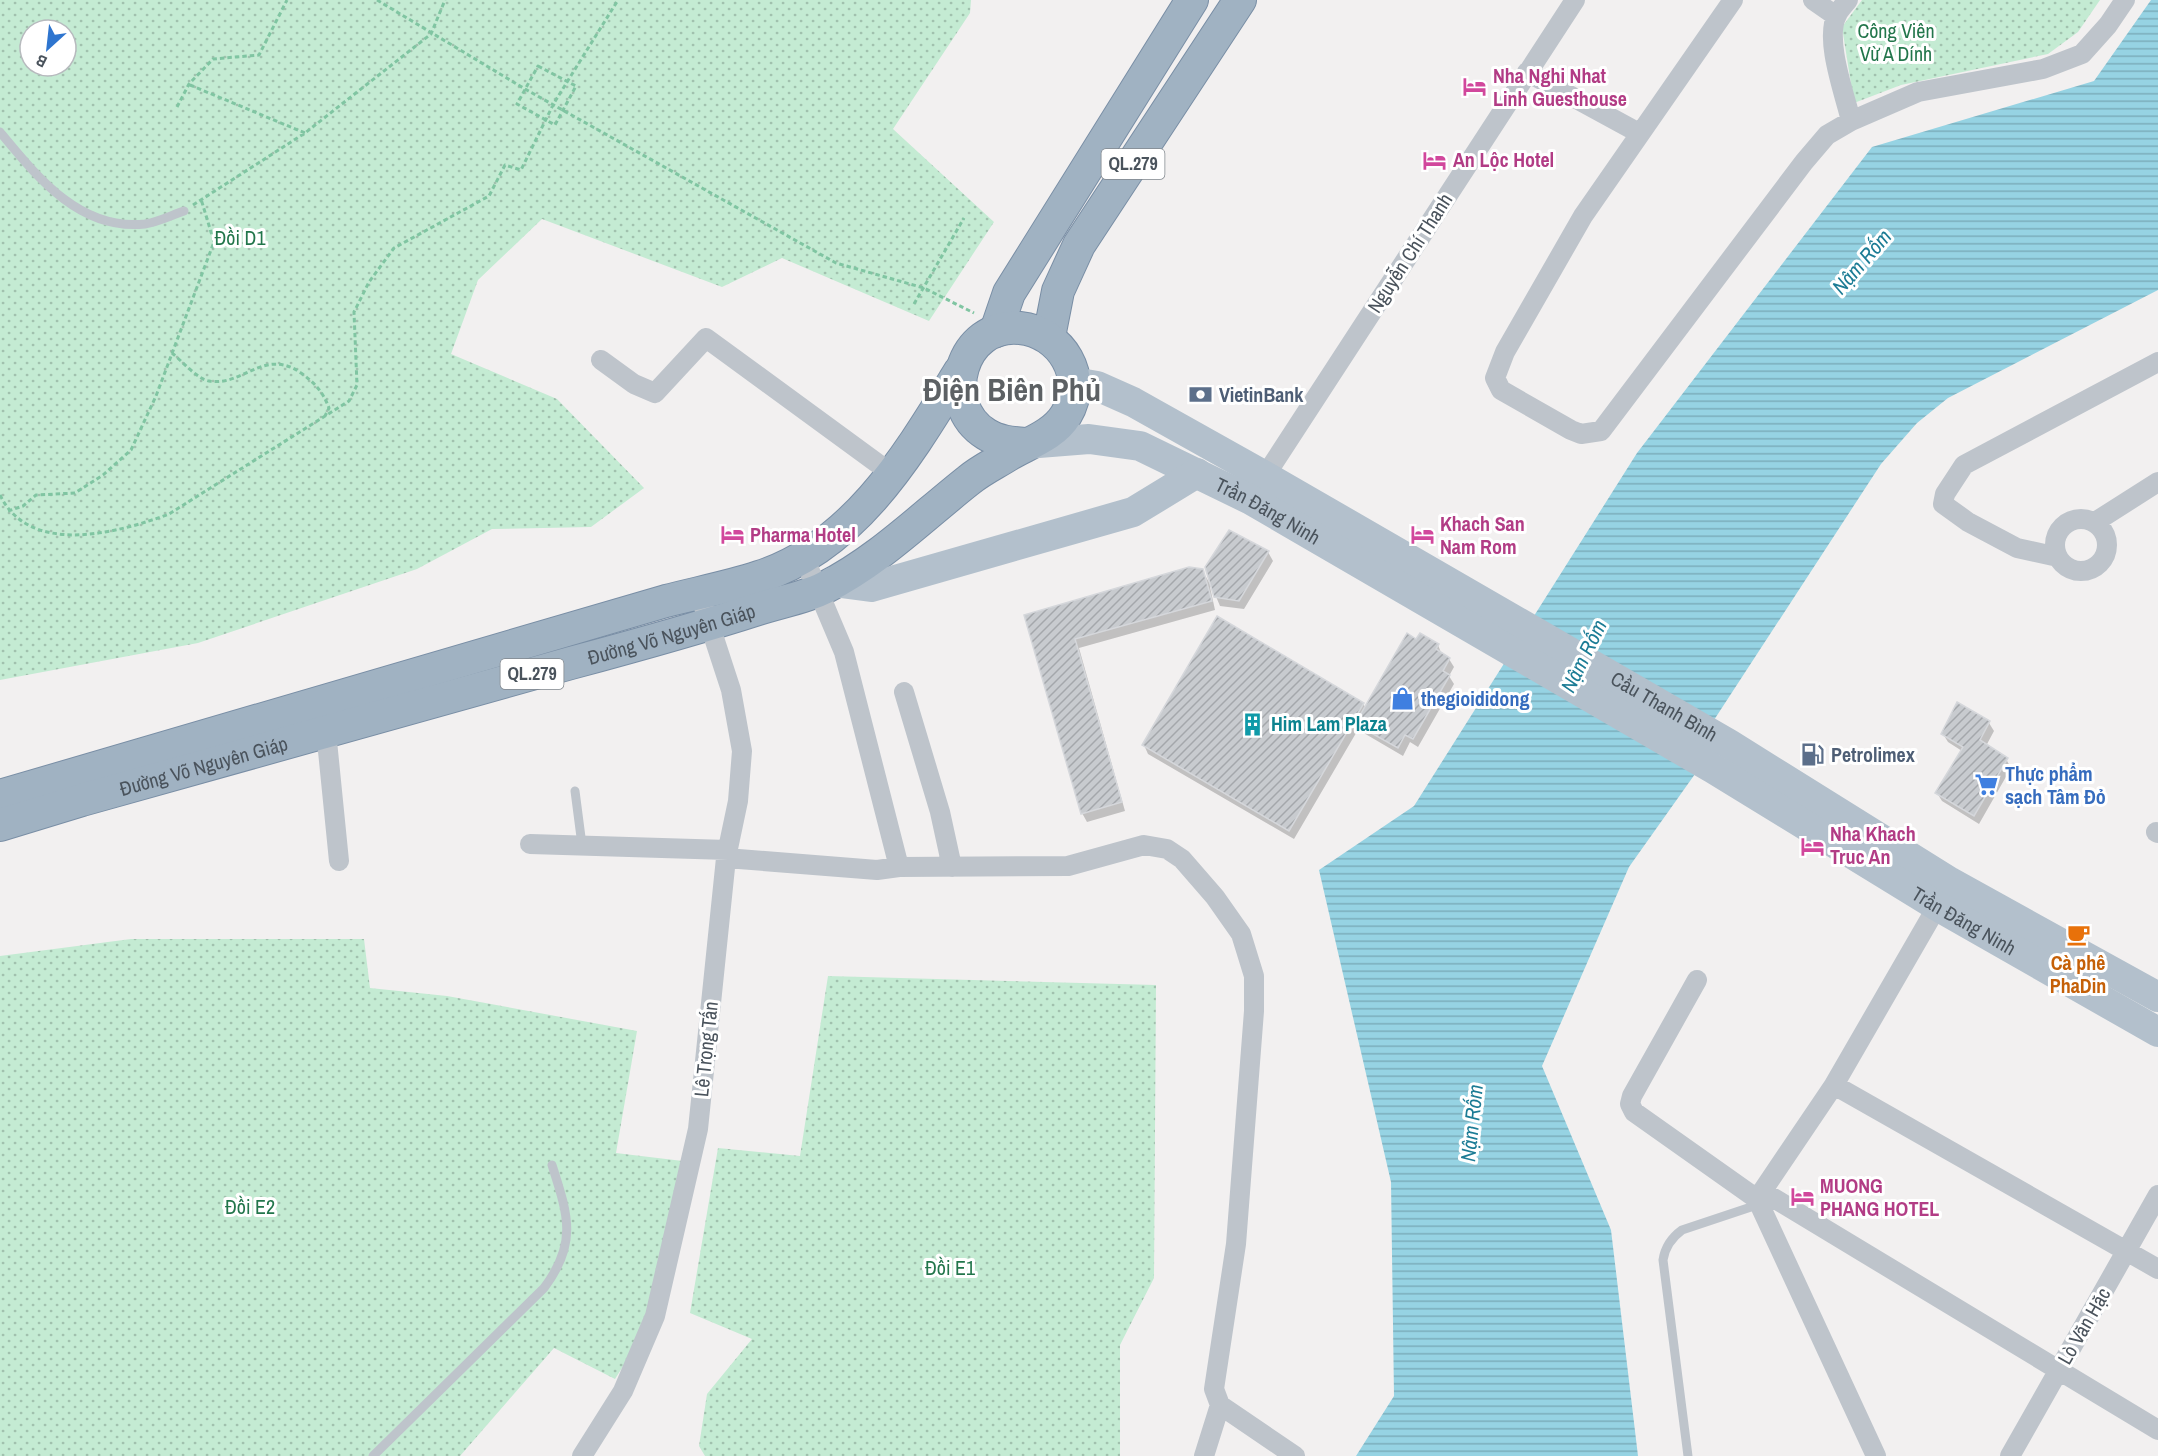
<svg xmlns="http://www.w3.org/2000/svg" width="2158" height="1456" font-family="'Archivo Narrow',sans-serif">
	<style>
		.green { fill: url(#green-dots); fill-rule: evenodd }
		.water { fill: url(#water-rules) }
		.shadow { fill: #0003 }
		.building { fill: url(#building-hatch); stroke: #d5d7db; stroke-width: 1.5 }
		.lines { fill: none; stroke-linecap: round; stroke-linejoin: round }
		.trunk-casing { stroke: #798ea5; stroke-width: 34 }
		.path { stroke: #80c5a2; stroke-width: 3; stroke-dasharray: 4.5 3; stroke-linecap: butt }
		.service { stroke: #bec4cb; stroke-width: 9 }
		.minor { stroke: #bec4cb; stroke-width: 20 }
		.primary { stroke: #b3c0cc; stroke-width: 30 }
		.trunk { stroke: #a0b2c2; stroke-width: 32 }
		.labels { text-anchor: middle; stroke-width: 6; stroke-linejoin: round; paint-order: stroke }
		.shield { fill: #fff; stroke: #80878d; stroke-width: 1.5 }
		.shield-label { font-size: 18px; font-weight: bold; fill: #4a535c }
		.park-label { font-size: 20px; fill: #22764b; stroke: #fff }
		.hotel-label { font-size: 20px; font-weight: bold; fill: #b23c85; stroke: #fff; text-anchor: start }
		.street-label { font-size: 20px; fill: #4a535c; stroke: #fff }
		.service-label { font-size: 20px; font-weight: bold; fill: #4e5e75; stroke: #fff; text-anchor: start }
		.shop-label { font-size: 20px; font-weight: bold; fill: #366cbe; stroke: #fff; text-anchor: start }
		.culture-label { font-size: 20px; font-weight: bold; fill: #0d838f; stroke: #fff; text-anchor: start }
		.food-label { font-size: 20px; font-weight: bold; fill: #c56008; stroke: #fff }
		.water-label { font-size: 21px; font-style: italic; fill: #1c7c95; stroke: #fff }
		.town-label { font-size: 32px; font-weight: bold; fill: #5d6164; stroke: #fff }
	</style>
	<defs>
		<pattern id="green-dots" width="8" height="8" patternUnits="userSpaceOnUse" patternTransform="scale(1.5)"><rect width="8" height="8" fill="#c4ebd3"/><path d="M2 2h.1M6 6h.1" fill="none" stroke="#a1c1ae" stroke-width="1.8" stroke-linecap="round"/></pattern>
		<pattern id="water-rules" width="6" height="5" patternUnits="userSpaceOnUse" patternTransform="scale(1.5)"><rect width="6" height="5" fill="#96d3e3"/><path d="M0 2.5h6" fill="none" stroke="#7caebb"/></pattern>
		<pattern id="building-hatch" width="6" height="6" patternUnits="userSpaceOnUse" patternTransform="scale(1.5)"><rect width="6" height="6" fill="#c8cbcf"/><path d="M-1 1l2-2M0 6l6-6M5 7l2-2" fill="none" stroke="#a4a7ab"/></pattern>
	</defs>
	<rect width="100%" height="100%" fill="#f2f0f0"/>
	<path class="green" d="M0 0H971L970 13 893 129 994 222 929 321 782 258 722 287 542 219 478 280 451 354 557 399 644 488 591 527 492 529 417 569 198 643 0 680ZM30 30H66V66H30Z
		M1862 0H2100L2078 32 2048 54 1901 85 1854 103 1842 27Z
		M131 939H364L370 988 447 996 637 1031 616 1153 691 1162 655 1316 615 1379 554 1348 460 1456H0V956Z
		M828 976 1156 985 1154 1278 1120 1345V1456H705L699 1446 707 1394 752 1339 690 1313 718 1148 800 1156Z"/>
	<path class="water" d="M2151 0H2158V290L1948 398 1917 423 1881 464 1714 720 1695 774 1629 867 1542 1066 1611 1230 1638 1456H1356L1394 1396 1391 1182 1319 870 1414 806 1637 453 1872 147 2094 81Z"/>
	<path class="shadow" d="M1268 552 1273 561 1244 609 1220 606 1212 587H1210L1215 610 1079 648 1125 811 1087 822 1082 813 1026 616 1202 570 1210 584Z
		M1417 641 1438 645 1442 655 1449 659 1454 667 1449 676 1454 684 1418 747 1410 742 1403 756 1362 732 1359 728 1294 839 1148 754 1144 745 1363 704 1366 708Z
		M1958 704 1989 723 1994 731 1986 746 2006 759 2011 768 1979 824 1942 801 1937 793 1962 751 1948 742 1943 734Z"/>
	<path class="building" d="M1229 530 1269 551 1239 601 1214 597 1205 567Z
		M1189 567 1203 569 1212 601 1075 639 1122 802 1081 814 1024 615Z
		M1217 616 1364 703 1289 831 1142 745Z
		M1407 633 1416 639 1420 633 1439 644 1436 649 1450 658 1443 671 1450 675 1413 739 1405 735 1398 748 1355 724Z
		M1957 702 1990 721 1980 740 2008 758 1974 816 1935 793 1963 747 1941 734Z"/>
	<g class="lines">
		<defs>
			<g id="trunk">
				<path d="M996 331 1009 293 1192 0"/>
				<path d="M1049 337 1058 291 1079 245 1240 0"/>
				<path d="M0 796 666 601C697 593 729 587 759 577 856 546 910 452 960 371"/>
				<path id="s3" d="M0 825 82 800C245 755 408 709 571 663 634 646 696 629 758 609 779 602 804 598 824 588 878 561 922 517 969 480 981 470 996 463 1010 454 1029 443 1054 435 1066 415 1089 377 1061 332 1020 328 961 322 938 404 986 434 998 442 1013 443 1026 444"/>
			</g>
		</defs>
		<use href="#trunk" class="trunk-casing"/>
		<path class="path" d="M377 0 525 89 836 263 924 288 974 313
			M538 66 576 86 555 125 517 104Z
			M190 85 305 133
			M177 107 189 84 213 59 259 55 287 0
			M193 205 305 133 431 34 445 0
			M914 304 964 218
			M172 353C182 361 197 379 209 381 243 387 264 347 301 373 315 383 323 392 329 408L325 416
			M0 495C30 557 118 533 169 514L349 401 357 385 354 312 369 282 394 248 489 196 505 165 521 170 554 103 618 0
			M8 511 23 506 36 495 75 493 103 475 131 450 156 396 214 242 201 199"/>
		<path class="service" d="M0 132C38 178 80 231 145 224 158 222 172 215 184 211
			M575 791 582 845
			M373 1456 544 1288C578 1243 568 1215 552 1165
			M1688 1456 1663 1260C1665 1247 1671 1238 1682 1230L1760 1204"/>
		<path class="minor" d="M1733 0 1583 216 1505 352 1495 378 1501 390 1571 430 1581 434 1601 431 1804 162 1827 135 1851 121 1918 92 2043 69 2082 54 2108 25 2125 0
			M1813 0 1836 16
			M1848 0C1844 5 1839 10 1837 15 1824 39 1845 95 1851 121
			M1527 72 1639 133
			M601 360 634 384 655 393 706 338 892 474
			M1265 476 1575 0
			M2055 545a26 26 0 1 1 52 0a26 26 0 1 1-52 0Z
			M2095 522 2158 482
			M803 555 844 652 899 867
			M2058 557 2017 548 1968 522 1943 504 1945 494 1964 465 2158 362
			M904 692 940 812 952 867
			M326 731 339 861
			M2156 832 2158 833
			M530 844 728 850
			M726 858 877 870 899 867 1068 866 1144 845 1167 849 1182 859 1215 897 1241 934 1254 976V1011L1236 1244 1214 1389 1220 1405 1295 1456
			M1697 980 1632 1096 1630 1104 1634 1112 1757 1199 1876 1456
			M1834 1085 2158 1269
			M1762 1191 2158 1430
			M1757 1199 1834 1085 1942 898
			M582 1456 623 1391 655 1316 698 1129 726 858 738 801 742 751 731 690 699 592
			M1204 1456 1220 1405
			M2010 1456 2158 1195"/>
		<g class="primary">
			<path id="s1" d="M1074 382 1097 386 1133 402 1265 476 1729 744 1950 882 2158 997"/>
			<path id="s2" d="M1026 444 1089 439 1140 446 1251 500 1712 768 1937 906 2158 1032"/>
			<path d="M833 582 871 587 1133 512 1197 473"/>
		</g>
		<use href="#trunk" class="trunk"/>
	</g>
	<defs>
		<symbol id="hotel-bare" viewBox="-9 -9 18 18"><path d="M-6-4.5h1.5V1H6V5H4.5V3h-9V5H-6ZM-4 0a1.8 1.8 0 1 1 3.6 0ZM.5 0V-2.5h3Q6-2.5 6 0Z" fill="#d1479c" stroke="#fff" stroke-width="2.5" paint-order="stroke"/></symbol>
		<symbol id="bank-bare" viewBox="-9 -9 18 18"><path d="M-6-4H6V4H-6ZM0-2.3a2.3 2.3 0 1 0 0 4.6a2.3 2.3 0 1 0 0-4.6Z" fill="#5c6f8a" stroke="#fff" stroke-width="2.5" paint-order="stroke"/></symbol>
		<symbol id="shop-bare" viewBox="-9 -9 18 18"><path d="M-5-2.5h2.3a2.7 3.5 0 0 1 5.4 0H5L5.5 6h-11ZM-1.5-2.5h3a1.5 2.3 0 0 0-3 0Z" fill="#3f7fe0" stroke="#fff" stroke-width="2.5" paint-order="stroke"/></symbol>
		<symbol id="building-bare" viewBox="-9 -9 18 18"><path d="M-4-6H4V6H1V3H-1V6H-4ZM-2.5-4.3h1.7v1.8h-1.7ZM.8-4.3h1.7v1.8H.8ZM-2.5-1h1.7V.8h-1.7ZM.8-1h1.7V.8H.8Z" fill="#0f9aa8" stroke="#fff" stroke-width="2.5" paint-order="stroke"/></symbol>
		<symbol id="fuel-bare" viewBox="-9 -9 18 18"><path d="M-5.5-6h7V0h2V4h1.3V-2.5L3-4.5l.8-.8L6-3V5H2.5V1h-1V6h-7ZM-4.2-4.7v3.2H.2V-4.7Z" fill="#5c6f8a" stroke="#fff" stroke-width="2.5" paint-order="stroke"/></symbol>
		<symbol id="supermarket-bare" viewBox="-9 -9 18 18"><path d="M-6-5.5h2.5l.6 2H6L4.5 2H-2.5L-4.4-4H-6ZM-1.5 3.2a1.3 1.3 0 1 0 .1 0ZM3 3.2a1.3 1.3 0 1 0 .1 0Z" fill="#3f7fe0" stroke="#fff" stroke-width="2.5" paint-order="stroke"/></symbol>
		<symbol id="cafe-bare" viewBox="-9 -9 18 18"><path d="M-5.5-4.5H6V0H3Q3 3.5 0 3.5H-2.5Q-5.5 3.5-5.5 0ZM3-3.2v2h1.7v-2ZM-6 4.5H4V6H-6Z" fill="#e8710a" stroke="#fff" stroke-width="2.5" paint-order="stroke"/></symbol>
	</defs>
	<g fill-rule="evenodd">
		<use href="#hotel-bare" x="1458" y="70" width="33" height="33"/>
		<use href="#hotel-bare" x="1418" y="144" width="33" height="33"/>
		<use href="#bank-bare" x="1184" y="378" width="33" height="33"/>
		<use href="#hotel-bare" x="716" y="518" width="33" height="33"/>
		<use href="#hotel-bare" x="1406" y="518" width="33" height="33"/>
		<use href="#shop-bare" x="1386" y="682" width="33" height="33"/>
		<use href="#building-bare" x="1236" y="708" width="33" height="33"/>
		<use href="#fuel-bare" x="1796" y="738" width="33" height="33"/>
		<use href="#supermarket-bare" x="1970" y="768" width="33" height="33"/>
		<use href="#hotel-bare" x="1796" y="830" width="33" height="33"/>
		<use href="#cafe-bare" x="2062" y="918" width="33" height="33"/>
		<use href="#hotel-bare" x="1786" y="1180" width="33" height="33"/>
	</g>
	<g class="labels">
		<g class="shield">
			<rect x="1101.5" y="149" width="63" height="30" rx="4.5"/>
			<rect x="500.5" y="659" width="63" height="30" rx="4.5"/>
		</g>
		<g class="shield-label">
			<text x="1133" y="170">QL.279</text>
			<text x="532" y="680">QL.279</text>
		</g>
		<g class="park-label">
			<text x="1896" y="38">Công Viên<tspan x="1896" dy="23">Vừ A Dính</tspan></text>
			<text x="240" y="245">Đồi D1</text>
			<text x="250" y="1214">Đồi E2</text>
			<text x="950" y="1275">Đồi E1</text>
		</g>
		<g class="hotel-label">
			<text x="1493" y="83">Nha Nghi Nhat<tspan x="1493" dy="23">Linh Guesthouse</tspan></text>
			<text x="1453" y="167">An Lộc Hotel</text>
			<text x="1440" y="531">Khach San<tspan x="1440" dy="23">Nam Rom</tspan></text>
			<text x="750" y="542">Pharma Hotel</text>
			<text x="1830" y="841">Nha Khach<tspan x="1830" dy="23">Truc An</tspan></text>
			<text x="1820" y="1193">MUONG<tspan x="1820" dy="23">PHANG HOTEL</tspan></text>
		</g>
		<g class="street-label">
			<text transform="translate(1410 253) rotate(-57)" y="7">Nguyễn Chí Thanh</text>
			<text dy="7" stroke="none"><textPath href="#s2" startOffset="258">Trần Đăng Ninh</textPath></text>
			<text dy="7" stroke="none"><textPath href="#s3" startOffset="698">Đường Võ Nguyên Giáp</textPath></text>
			<text dy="7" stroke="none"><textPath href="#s1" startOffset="675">Cầu Thanh Bình</textPath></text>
			<text dy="7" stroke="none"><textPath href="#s3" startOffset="212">Đường Võ Nguyên Giáp</textPath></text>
			<text dy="7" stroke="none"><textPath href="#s2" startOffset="1066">Trần Đăng Ninh</textPath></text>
			<text transform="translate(706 1049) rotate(-84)" y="7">Lê Trọng Tấn</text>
			<text transform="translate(2084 1326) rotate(-60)" y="7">Lò Văn Hặc</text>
		</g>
		<g class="service-label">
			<text x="1219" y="402">VietinBank</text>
			<text x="1831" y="762">Petrolimex</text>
		</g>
		<g class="shop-label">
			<text x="1421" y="706">thegioididong</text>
			<text x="2005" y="781">Thực phẩm<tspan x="2005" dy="23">sạch Tâm Đỏ</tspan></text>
		</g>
		<g class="culture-label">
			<text x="1271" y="731">Him Lam Plaza</text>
		</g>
		<g class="food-label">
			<text x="2078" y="970">Cà phê<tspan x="2078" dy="23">PhaDin</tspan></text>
		</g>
		<g class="water-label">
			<text transform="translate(1862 262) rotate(-49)" y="7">Nậm Rốm</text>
			<text transform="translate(1584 656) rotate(-64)" y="7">Nậm Rốm</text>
			<text transform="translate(1472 1123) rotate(-84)" y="7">Nậm Rốm</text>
		</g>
		<g class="town-label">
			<text x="1012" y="401">Điện Biên Phủ</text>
		</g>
	</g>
	<g transform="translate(48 48) rotate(207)"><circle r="28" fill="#ffffff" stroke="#b7babe" stroke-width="1.5"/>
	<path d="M0-4.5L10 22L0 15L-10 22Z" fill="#2e75cf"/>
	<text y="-9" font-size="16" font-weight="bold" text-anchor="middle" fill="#4a535c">B</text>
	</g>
</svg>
